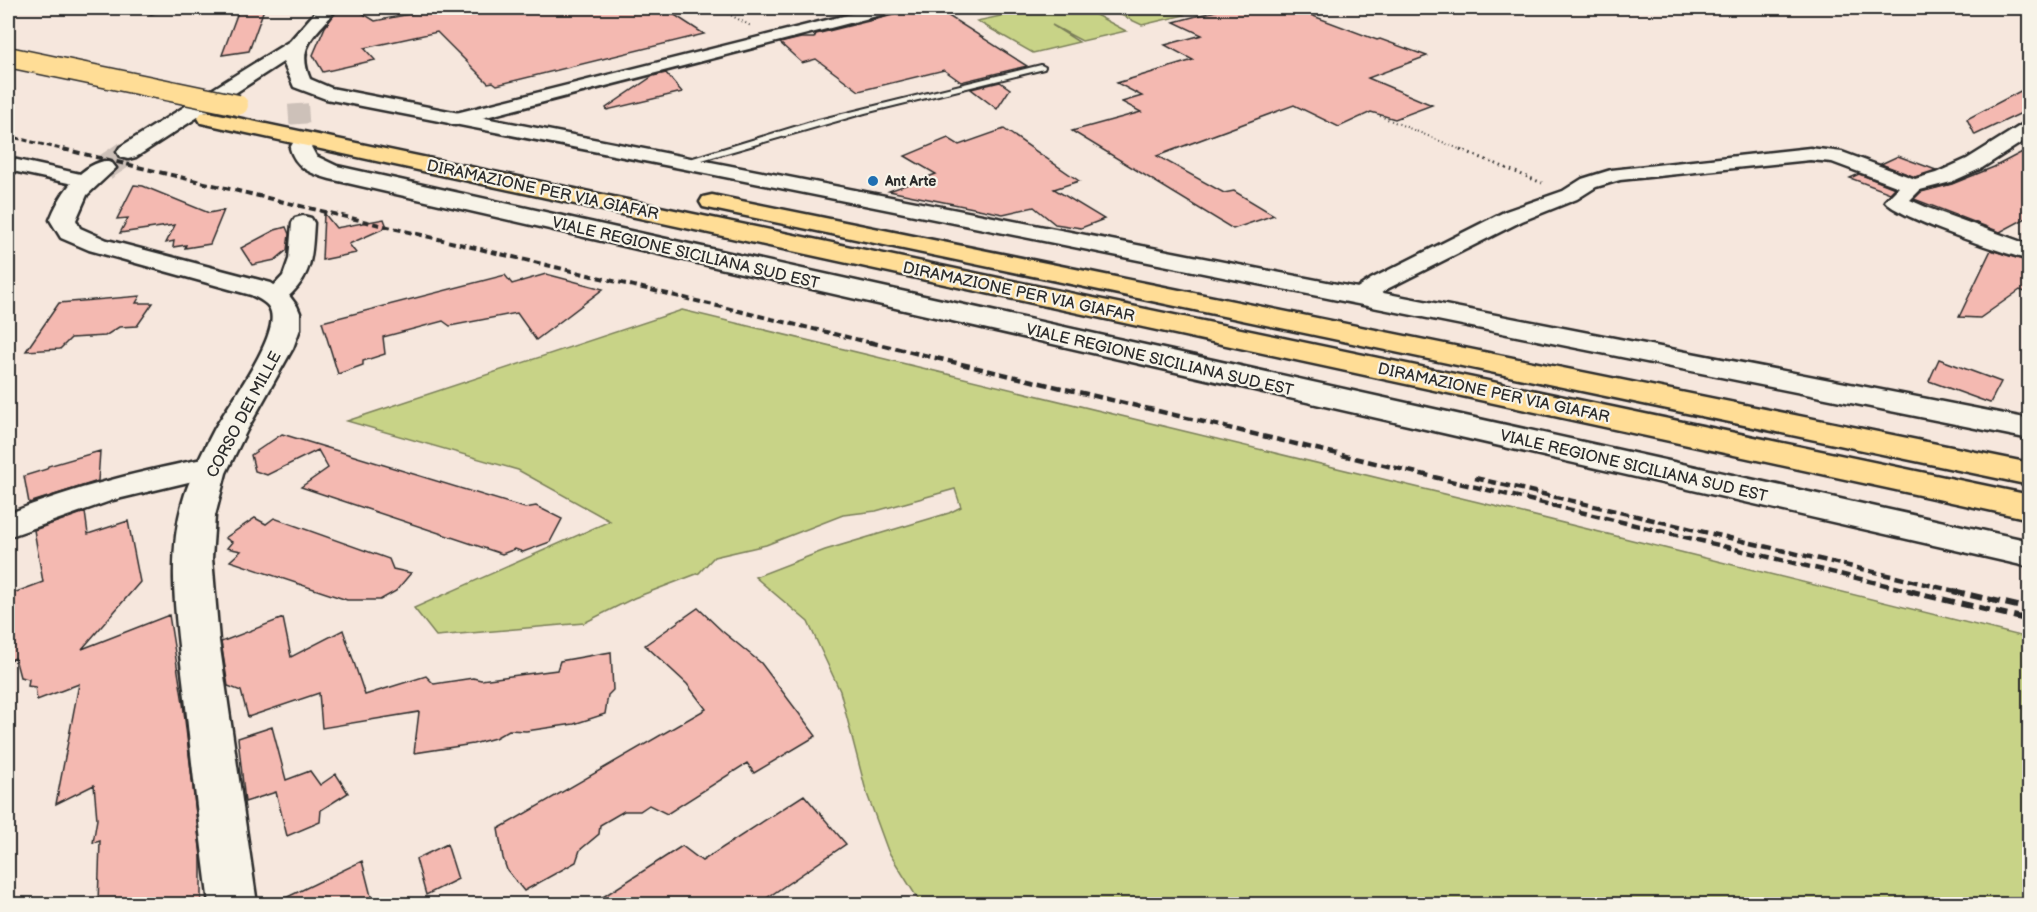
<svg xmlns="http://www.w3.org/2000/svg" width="2037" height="912" font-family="'Balsamiq Sans',sans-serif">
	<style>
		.green { fill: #c8d387; stroke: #7a7f59; stroke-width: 1.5 }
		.building { fill: #f4b9b1; stroke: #2b2b2b; stroke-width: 1.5 }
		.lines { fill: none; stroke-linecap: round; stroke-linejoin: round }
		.secondary-tunnel-far1 { stroke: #cdc1b9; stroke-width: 20; stroke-dasharray: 20 10; stroke-linecap: butt }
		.secondary-tunnel { stroke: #cdc1b9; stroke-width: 26; stroke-dasharray: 26 13; stroke-linecap: butt }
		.lane-casing { stroke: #2b2b2b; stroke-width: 4 }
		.street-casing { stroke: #2b2b2b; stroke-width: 5 }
		.secondary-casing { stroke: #2b2b2b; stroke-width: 5 }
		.highway-casing { stroke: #2b2b2b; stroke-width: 5 }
		.path-far1 { stroke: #2b2b2b; stroke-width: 2; stroke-dasharray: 1 3; stroke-linecap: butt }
		.path { stroke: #2b2b2b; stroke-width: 3; stroke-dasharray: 1.5 4; stroke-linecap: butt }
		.lane { fill: #f7f3e8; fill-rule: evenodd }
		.street { fill: #f7f3e8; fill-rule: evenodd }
		.secondary { fill: #f7f3e8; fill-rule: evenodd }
		.highway { fill: #ffdd96; fill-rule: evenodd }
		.rail-far3 { stroke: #2b2b2b; stroke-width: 3; stroke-dasharray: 5 3; stroke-linecap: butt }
		.rail-far2 { stroke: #2b2b2b; stroke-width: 4; stroke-dasharray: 7 4; stroke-linecap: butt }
		.rail-far1 { stroke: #2b2b2b; stroke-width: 4.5; stroke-dasharray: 9 4.5; stroke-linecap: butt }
		.rail { stroke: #2b2b2b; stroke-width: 6; stroke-dasharray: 12 6; stroke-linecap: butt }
		.highway-bridge-casing { stroke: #2b2b2b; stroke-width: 23; stroke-linecap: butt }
		.highway-bridge { stroke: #ffdd96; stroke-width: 20 }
		.poi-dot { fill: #1f6fb2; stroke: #f7f3e8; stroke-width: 2 }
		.labels { text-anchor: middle; stroke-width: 4.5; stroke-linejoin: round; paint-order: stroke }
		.far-poi-label { font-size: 14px; font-weight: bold; fill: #2b2b2b; stroke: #f7f3e8; text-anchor: start }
		.street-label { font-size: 16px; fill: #2b2b2b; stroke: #f7f3e8 }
	</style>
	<rect width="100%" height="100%" fill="#f6e7dd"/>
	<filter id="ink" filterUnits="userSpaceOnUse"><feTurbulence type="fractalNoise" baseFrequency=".0167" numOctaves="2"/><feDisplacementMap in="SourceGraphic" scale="12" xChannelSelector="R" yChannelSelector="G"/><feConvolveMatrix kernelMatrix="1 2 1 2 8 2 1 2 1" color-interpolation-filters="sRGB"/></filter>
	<g filter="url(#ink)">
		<path class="green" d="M1038 8H1083L1126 31 1082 41 1052 25 1079 42 1033 53 977 21Z
			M1106 8H1168L1184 15 1142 25Z
			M682 310 1478 502 2029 638V904H921L888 851 866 791 840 691 808 622 755 577 825 550 949 513 961 507 955 489 876 511 843 515 766 545 714 557 699 573 634 598 584 623 436 636 414 608 610 521 518 470 347 421Z"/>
		<path class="building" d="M339 8H354L375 21 440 8H664L704 34 497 85 493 82 488 83 437 32 364 48 375 60 323 72 313 55 325 27Z
			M922 8H936L1027 66 961 82 944 70 859 91 816 59 802 63 780 43 801 38H814L816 34Z
			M1227 8H1292L1377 40 1380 39 1427 56 1368 78 1432 105 1395 119 1371 112 1339 127 1294 105 1157 156 1224 193 1234 191 1274 215 1233 229 1072 131 1141 112 1122 102 1142 96 1117 83 1193 60 1165 45 1202 35 1174 22Z
			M264 9 249 51 222 55 238 12Z
			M666 73 682 92 607 110 606 108 653 76Z
			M1000 82 1010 89 997 109 971 89Z
			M2030 86V109L1975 135 1967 119Z
			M1004 129 1079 181 1054 189 1104 219 1081 228 1055 224 1034 207 1003 214 889 191 936 174 905 156 948 138 959 145Z
			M2030 148V216L2000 232 1914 199 1921 192 1952 184 1994 167Z
			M1898 156 1936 170 1915 177 1881 164Z
			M1859 174 1895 188 1890 193 1850 178Z
			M134 185 143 186 209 213 224 210 210 244 185 248 186 245 173 247 174 241 166 243 175 225 120 233 128 218 117 219Z
			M324 213 336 228 384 219 387 227 349 244 356 253 322 260Z
			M286 227 289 234 287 250 275 260 252 265 241 248 275 230Z
			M1991 250 2030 262V294L2020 290 1980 318 1959 317Z
			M546 274 603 289 536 340 517 313 450 326 443 321 383 337 385 354 363 361V365L338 374 322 322 505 275 512 284Z
			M140 296 136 303H153L137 326 119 327 105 336 71 338 60 349 26 351 59 303Z
			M1939 359 2001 382 1990 403 1929 381Z
			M282 434 525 508 536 506 562 519 550 542 523 552 515 549 502 554 301 487 328 468 318 450 267 475 255 471 251 455Z
			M100 451 98 481 29 503 24 476 47 469 48 466Z
			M85 512 88 534 128 521 140 582 82 649 169 615 183 703 201 856V904H98L100 841 93 843 97 819 94 785 56 804 79 684 37 700 35 687 28 686 29 679 20 677 15 658 8 661V595L43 582 34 530Z
			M255 518 266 524 274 518 389 559 393 569 411 573 396 591 380 600H347L230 561 241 551 227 548 232 542 225 538Z
			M698 608 722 631 761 663 816 736 754 773 747 763 667 814 649 805 640 811H624L600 825 599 834 580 850 576 862 524 891 507 870 503 858 498 829 706 709 687 684 645 645Z
			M283 618 291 657 343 630 365 695 426 676 434 684 473 678 481 680 557 670 560 661 611 652 613 690 608 695 605 714 574 724 526 731 509 730 495 738 473 744 414 753 419 712 322 728 319 693 248 717 241 691 228 686 221 642Z
			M272 727 286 780 310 771 320 785 336 774 348 793 321 810 320 822 287 836 276 792 245 802 238 738Z
			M804 795 846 844 758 904H592L682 846 702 861Z
			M447 844 458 879 426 895 416 859Z
			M362 861 373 904H273Z"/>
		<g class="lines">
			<path class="secondary-tunnel-far1" d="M298 104 301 148"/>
			<path class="secondary-tunnel" d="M104 168 128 152"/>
			<defs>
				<path id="lane" d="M158 8H170L151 13 147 11Z
					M1041 65 1045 67 1044 69 865 113 688 164 680 162 814 121Z"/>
				<path id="street" d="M875 8H899L896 11 455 125 448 123 446 119 448 115Z
					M2030 122V137L1982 168 1951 182 1920 190 1910 200 1928 208 2030 245V260C2006 254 1896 217 1885 201L1899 187 1832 162 1810 160 1620 180 1596 187 1577 199 1522 221 1387 289C1375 297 1366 306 1351 302L1347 297 1351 292 1371 279 1506 211 1563 191 1582 179 1611 170 1810 148 1842 152 1915 179 1936 173 1967 159 2023 124Z
					M8 158 94 177 97 181 94 185 87 187 8 170Z
					M303 216 311 218 314 223C312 252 313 272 292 293 284 301 279 304 268 301L264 296 283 276 289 259 292 223 295 218Z
					M212 457 222 460 226 467 222 474 113 500 8 537V514C73 487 143 471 212 457Z"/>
				<path id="secondary" d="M319 8H337C318 35 295 43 310 79L331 88 2030 419V439L685 169 326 99 294 87 283 62 136 157 128 159 120 157 117 152 120 147 290 41Z
					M301 141 309 143 316 156 337 166 2030 541V567L330 179C312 174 295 168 290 148L293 143Z
					M104 161 112 163 116 168 87 195 76 220 80 228 107 240 271 283 288 294 297 306 300 313V329L293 348 247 430 226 473 215 516 212 558 219 641 257 904H209C200 835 192 766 185 697 178 632 164 558 185 494 193 471 204 449 215 428 229 404 278 338 271 312 269 303 259 299 251 295L89 250 61 238 50 220C59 196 78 167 104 161Z"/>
				<path id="highway" d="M209 112 2030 495V519L201 123 198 118 201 113Z
					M712 195 2030 463V485L703 207 700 202 703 197Z"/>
			</defs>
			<use href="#lane" class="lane-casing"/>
			<use href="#street" class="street-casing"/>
			<use href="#secondary" class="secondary-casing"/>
			<use href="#highway" class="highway-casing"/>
			<path class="path-far1" d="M717 8 751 26
				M1380 116 1464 151"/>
			<path class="path" d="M1460 149 1542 183"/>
			<use href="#lane" class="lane"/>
			<use href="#street" class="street"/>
			<use href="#secondary" class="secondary"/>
			<use href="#highway" class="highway"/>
			<path class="rail-far3" d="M8 136 69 151"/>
			<path class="rail-far2" d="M63 149 876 344"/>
			<path class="rail-far1" d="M869 342 1915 592
				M1475 478 1959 592"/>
			<path class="rail" d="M1908 591 2030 620
				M1953 591 2030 609"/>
			<defs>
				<path id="highway-bridge" d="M8 57 238 105"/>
			</defs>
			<use href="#highway-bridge" class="highway-bridge-casing"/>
			<use href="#highway-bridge" class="highway-bridge"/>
		</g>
	</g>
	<circle class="poi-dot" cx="873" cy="181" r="6"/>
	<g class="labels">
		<g class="far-poi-label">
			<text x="885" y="186">Ant Arte</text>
		</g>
		<g class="street-label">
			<text transform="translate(543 189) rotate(12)" y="6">DIRAMAZIONE PER VIA GIAFAR</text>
			<text transform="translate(686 252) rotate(13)" y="6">VIALE REGIONE SICILIANA SUD EST</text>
			<text transform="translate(1019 291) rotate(12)" y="6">DIRAMAZIONE PER VIA GIAFAR</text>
			<text transform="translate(1160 359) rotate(13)" y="6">VIALE REGIONE SICILIANA SUD EST</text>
			<text transform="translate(1494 392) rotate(12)" y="6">DIRAMAZIONE PER VIA GIAFAR</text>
			<text transform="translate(243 414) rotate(-62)" y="6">CORSO DEI MILLE</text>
			<text transform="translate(1634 465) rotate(13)" y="6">VIALE REGIONE SICILIANA SUD EST</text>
		</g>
	</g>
	<rect width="2037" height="912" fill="none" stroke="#f7f3e8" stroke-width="30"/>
	<rect x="15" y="15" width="2007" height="882" fill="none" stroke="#2b2b2b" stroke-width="2" filter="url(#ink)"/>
</svg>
